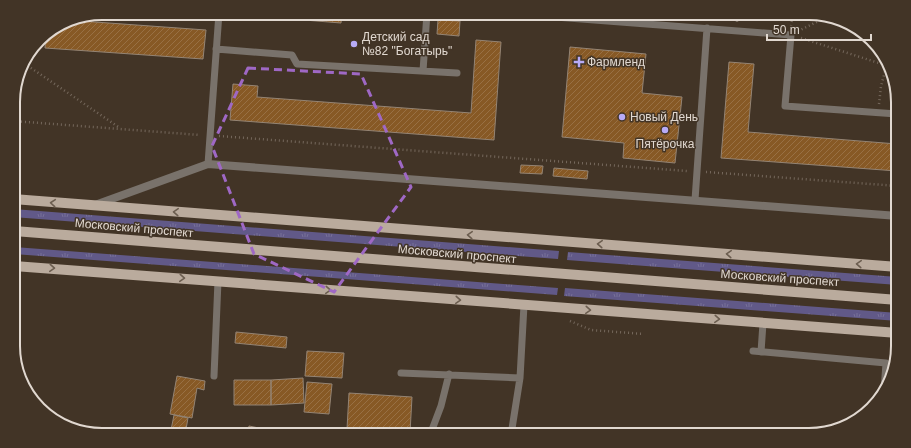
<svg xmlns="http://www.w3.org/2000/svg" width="911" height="448" font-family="Helvetica,sans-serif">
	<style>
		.grass { fill: url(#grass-tufts) }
		.building { fill: url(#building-hatch); stroke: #948474 }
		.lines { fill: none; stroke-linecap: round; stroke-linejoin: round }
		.path { stroke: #75685c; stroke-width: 2.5; stroke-dasharray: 1 3; stroke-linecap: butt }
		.service { stroke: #79726b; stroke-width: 7 }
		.minor { stroke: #79726b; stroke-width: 8 }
		.primary { stroke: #baab9d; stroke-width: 10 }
		.oneway { stroke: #6c5e50 }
		.marked { fill: none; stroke: #9f68c5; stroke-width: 3; stroke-dasharray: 8 5; stroke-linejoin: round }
		.poi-dot { fill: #b8abf7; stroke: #423426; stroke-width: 1.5 }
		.labels { text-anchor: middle; stroke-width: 3; stroke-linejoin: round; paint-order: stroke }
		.poi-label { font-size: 12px; fill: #e1d8d0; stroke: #423426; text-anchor: start }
		.street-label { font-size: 12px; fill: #e1d8d0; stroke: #423426 }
		.rim { fill: none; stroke: #e1d8d0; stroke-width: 2 }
	</style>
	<defs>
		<pattern id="grass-tufts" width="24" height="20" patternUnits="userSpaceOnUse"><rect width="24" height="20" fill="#615988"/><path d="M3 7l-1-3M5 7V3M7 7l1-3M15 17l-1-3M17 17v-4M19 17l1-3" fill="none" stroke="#777098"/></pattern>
		<pattern id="building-hatch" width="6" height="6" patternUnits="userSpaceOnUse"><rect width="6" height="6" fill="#875925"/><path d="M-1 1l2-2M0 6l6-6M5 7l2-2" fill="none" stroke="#987044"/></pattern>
	</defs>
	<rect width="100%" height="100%" fill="#423426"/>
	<path class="grass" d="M13 209 559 251 558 259 13 217Z
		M14 247 558 288 557 295 14 254Z
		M568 252 898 277V285L567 260Z
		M565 288 898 313V321L564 296Z"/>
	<path class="building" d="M305 13H342L341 23 304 20Z
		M67 20 206 30 203 59 45 48 46 33Z
		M438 20 460 21 459 36 437 34Z
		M476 40 501 42 494 140 230 120 233 84 258 86 257 97 471 113Z
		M570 47 646 54 642 93 682 97 675 163 623 158 624 143 562 137Z
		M729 62 754 64 748 132 897 144V171L721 158Z
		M521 165 543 166 542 174 520 173Z
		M554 168 588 171 587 179 553 176Z
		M236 332 287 337 286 348 235 343Z
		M307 351 344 353 342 378 305 376Z
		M177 376 205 381 204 390 197 388 192 418 170 414Z
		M303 378 304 403 271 405V380Z
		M234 380H271V405H234Z
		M307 382 332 384 329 414 304 412Z
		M349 393 412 397 410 433 347 429Z
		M174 415 188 418 185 435H170Z
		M249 426 274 431 273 435H247Z
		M204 429 228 434V435H203Z"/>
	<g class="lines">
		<path class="path" d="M737 22V13
			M791 26 793 13
			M798 31 827 17
			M801 38 888 66
			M25 58 28 66 120 128
			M879 104 881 86 887 64
			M13 121 200 135
			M219 136 687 171
			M706 172 898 186
			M570 321 591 330 644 334"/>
		<path class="service" d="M516 14 791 35 785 106 897 114
			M216 49 292 55 297 64 457 73
			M423 71 427 13
			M208 164 219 13
			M695 200 707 28
			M753 351 886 363 884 391
			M761 352 763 323
			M401 373 520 378
			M214 376 218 281
			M430 435 441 406 449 374
			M511 435 520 378 524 305"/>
		<path class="minor" d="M95 205 208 164 898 216"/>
		<path class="primary" d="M13 199 898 267
			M14 231 898 300
			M14 266 898 333"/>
	</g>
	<defs><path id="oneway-chevron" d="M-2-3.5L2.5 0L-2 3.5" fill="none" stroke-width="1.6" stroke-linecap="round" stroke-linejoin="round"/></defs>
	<g class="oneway">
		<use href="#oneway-chevron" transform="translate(53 203) rotate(-175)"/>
		<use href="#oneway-chevron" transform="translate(176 212) rotate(-176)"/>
		<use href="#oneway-chevron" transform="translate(470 235) rotate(-176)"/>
		<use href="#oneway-chevron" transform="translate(600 244) rotate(-176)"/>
		<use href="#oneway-chevron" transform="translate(729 254) rotate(-176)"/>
		<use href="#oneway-chevron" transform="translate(859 264) rotate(-176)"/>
		<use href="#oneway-chevron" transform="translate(52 268) rotate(4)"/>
		<use href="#oneway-chevron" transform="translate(182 278) rotate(4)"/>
		<use href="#oneway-chevron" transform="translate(328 290) rotate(4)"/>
		<use href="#oneway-chevron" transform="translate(458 300) rotate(4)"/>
		<use href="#oneway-chevron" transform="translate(588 310) rotate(4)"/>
		<use href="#oneway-chevron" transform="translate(717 319) rotate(4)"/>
	</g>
	<path class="marked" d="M248 68 361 74 411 187 334 292 254 254 212 146Z"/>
	<g class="poi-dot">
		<circle cx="354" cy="44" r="4"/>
		<path d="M577 56h4v4h4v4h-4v4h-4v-4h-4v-4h4z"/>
		<circle cx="622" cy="117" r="4"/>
		<circle cx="665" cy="130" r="4"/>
	</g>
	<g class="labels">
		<g class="poi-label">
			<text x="362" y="41">Детский сад<tspan x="362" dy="14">№82 "Богатырь"</tspan></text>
			<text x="587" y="66">Фармленд</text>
			<text x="630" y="121">Новый День</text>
			<text x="665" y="148" text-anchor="middle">Пятёрочка</text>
		</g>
		<g class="street-label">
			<text transform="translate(134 228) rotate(5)" y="4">Московский проспект</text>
			<text transform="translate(457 254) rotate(5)" y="4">Московский проспект</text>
			<text transform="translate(780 278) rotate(4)" y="4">Московский проспект</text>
		</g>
	</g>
	<path d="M0 0H911V448H0ZM102 20H809A82 82 0 0 1 891 102V346A82 82 0 0 1 809 428H102A82 82 0 0 1 20 346V102A82 82 0 0 1 102 20Z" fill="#423426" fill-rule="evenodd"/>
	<path class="rim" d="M102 20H809A82 82 0 0 1 891 102V346A82 82 0 0 1 809 428H102A82 82 0 0 1 20 346V102A82 82 0 0 1 102 20Z"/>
	<path d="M767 34v6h104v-6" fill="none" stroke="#e1d8d0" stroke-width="2"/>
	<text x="773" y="34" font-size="12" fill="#e1d8d0" stroke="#423426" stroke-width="3" paint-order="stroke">50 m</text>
</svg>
